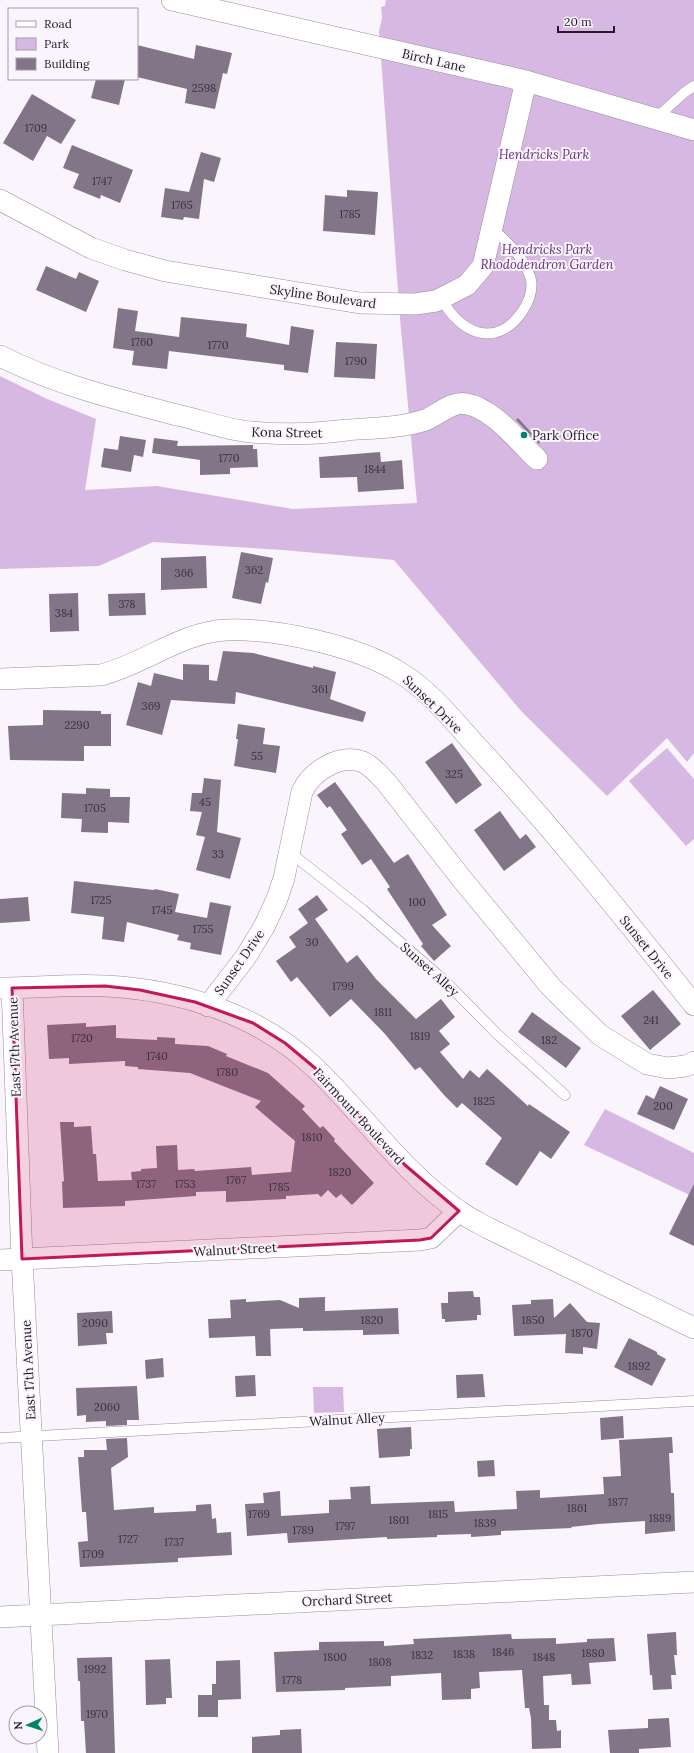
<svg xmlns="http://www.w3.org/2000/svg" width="694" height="1753" font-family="Lora,serif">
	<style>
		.green { fill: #d6b8e3 }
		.building { fill: #827588 }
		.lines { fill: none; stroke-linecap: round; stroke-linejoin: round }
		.service-casing { stroke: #998c9f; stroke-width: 11 }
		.minor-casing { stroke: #998c9f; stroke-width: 22 }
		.service { stroke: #fff; stroke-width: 10 }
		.minor { stroke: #fff; stroke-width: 21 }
		.marked { fill: #c2185b; fill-opacity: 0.2; stroke: #c2185b; stroke-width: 3; stroke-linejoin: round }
		.poi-dot { fill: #008365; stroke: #faf4fd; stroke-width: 1.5 }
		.labels { text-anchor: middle; stroke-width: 4; stroke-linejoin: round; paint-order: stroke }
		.number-label { font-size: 11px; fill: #39323c }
		.street-label { font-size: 13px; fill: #211b23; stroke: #faf4fd }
		.park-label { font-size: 13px; font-style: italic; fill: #67327b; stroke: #faf4fd }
		.poi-label { font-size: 13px; fill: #211b23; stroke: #faf4fd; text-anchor: start }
	</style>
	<rect width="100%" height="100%" fill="#faf4fd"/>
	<path class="green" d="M386 0H694V753L687 762 667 738 607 796 522 712 394 560 283 550 153 542 99 566 0 569V376L45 398 96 419 85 490 157 486 293 509 417 503 400 318 379 31 382 18 381 7 385 6Z
		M667 748 694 779V839L686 846 629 781Z
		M605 1109 694 1153V1197L584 1145Z
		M313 1387H343L344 1412 314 1413Z"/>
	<path class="building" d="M137 45 194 59 196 45 232 53 227 74 223 73 215 109 185 103 187 89 137 77Z
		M96 79H125L119 105 91 98Z
		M32 94 76 120 61 144 47 136 33 161 3 143Z
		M72 145 133 170 120 203 101 195 100 199 73 188 79 174 63 168Z
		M201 152 221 158 214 182 204 179 199 219 184 217 183 220 161 217 165 188 189 192Z
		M347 190 378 192 375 235 323 231 325 195 347 197Z
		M46 266 76 279 79 272 99 281 86 312 36 290Z
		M118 308 138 311 135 331 179 337 181 317 247 324 246 337 289 345 291 326 314 330 308 373 284 370V365L169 351 167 369 132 365 134 351 113 348Z
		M336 342 377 344 375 379 334 377Z
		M518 418 540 442 539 444 516 420Z
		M120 436 146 440 143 457 134 455 131 472 101 467 104 448 118 450Z
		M154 438 178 441 177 446 253 445V449H257L258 467 230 468V474L200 475V460L152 453Z
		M380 452 381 462 402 460 404 489 358 492 357 477 320 478 319 457Z
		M241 552 273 558 268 583 266 582 261 604 232 598Z
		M206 556 207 588 161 590V558Z
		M78 593 79 631 50 632 49 594Z
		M145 593 146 615 109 616 108 594Z
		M223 651 253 653 313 668V666L336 672 330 699 366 712 363 722 236 692 235 704 171 700 162 735 126 725 138 682 151 686 154 673 183 680V664L209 665V680L217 681Z
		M43 710 101 711V714H111V746H84V761L10 760 8 726 43 725Z
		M238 724 265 728 263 744 280 746 276 773 234 766 238 739H236Z
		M452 743 482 785 456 804 425 762Z
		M204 778 221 780 217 832 241 838 230 879 196 870 205 837 196 835 202 812 190 811 192 793H202Z
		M335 782 394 863 408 854 447 915 432 925 451 946 434 961 421 946 423 944 387 889 390 887 371 859 362 865 341 834 347 830 330 806 327 808 317 795Z
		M86 788 110 789V797H130L129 823 108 822V833L81 832 82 819 61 818 62 793 86 794Z
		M500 811 520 839 526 834 536 847 504 871 474 830Z
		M74 881 154 890 155 889 179 894 175 912 207 918 210 902 231 906 221 955 190 949 191 943 177 940 179 935 127 922 124 942 102 939 104 917 71 913Z
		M317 895 328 910 315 919 347 963 357 955 376 979 416 1019 441 999 455 1017 439 1031 450 1044 440 1052 463 1079 470 1070 479 1078 487 1069 528 1106 529 1104 570 1132 551 1159 540 1151 517 1186 485 1164 502 1138 462 1103 457 1108 444 1095 420 1067 415 1070 385 1034 351 999 330 1017 297 977 291 982 276 961 296 947 289 937 308 923 298 909Z
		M28 897 30 921 0 923V899Z
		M653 990 681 1024 650 1050 621 1016Z
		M532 1012 581 1048 566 1068 518 1032Z
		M86 1023V1027L116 1025V1038L157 1040V1037L175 1038V1044L208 1046 227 1054 226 1056 268 1073 305 1106 302 1109 320 1128 323 1126 335 1139 334 1141 374 1183 352 1205 341 1194 336 1198 328 1190 321 1197 318 1194 286 1196V1199L226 1202V1191L196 1192V1196L125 1201V1206L63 1208 62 1182 64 1181 60 1122H74V1127L91 1126 93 1154H96L98 1181 132 1180 131 1172 141 1171V1169L157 1168 156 1146 177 1145 178 1170 194 1169 195 1171 251 1167 252 1175 291 1172 295 1141 255 1107 261 1101 190 1073 138 1069V1067L125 1066V1061L69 1064V1058L49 1059 47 1025Z
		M660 1086 688 1099 674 1130 637 1114 646 1095 654 1099Z
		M694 1184V1246L669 1234Z
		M473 1291 474 1297H480L481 1315H477V1320L445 1322V1319H442L441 1303H448V1292Z
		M325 1297V1311L398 1308 399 1334 363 1335V1330L303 1331V1328L270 1329 271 1356H256L255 1336 209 1338 208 1319 231 1318 230 1300 246 1299V1302L280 1300 299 1308V1298Z
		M553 1299 554 1318 570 1303 587 1322 600 1323 597 1349 583 1347V1354L565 1353 566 1334 514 1336 512 1305 531 1304V1300Z
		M112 1311 113 1333H106L107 1344 78 1346 77 1313Z
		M629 1338 657 1352V1354L666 1359 652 1386 614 1367Z
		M163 1358 164 1377 146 1379 145 1360Z
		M483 1374 485 1397 457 1398 456 1375Z
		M255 1375 256 1396 236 1397 235 1376Z
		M137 1386 139 1420H127V1425L106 1426V1421L86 1422V1415L77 1416 76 1388Z
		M623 1416 624 1438 601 1440 600 1418Z
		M411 1427 412 1449H410V1456L379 1458 377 1429Z
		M672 1437 673 1453H669L671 1493H674L675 1531 645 1534V1521L598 1524 571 1527 572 1528 501 1531V1535L471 1537V1534L437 1535V1537L387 1539V1537L288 1543 287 1533 247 1536 245 1504 264 1503 263 1493 280 1491 281 1516 329 1513V1500L351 1499 350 1487 370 1486 371 1504 454 1501 455 1512 517 1509 516 1491 540 1490V1498L604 1494 603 1477 621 1476 619 1440Z
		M127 1438 128 1457 111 1468 114 1510 154 1507V1513L196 1511V1505L211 1504 212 1519 216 1518 217 1533 231 1532 232 1555 178 1558V1562L80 1567 78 1542 88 1541 86 1512H82L78 1457H84V1450H107L106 1439Z
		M494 1460 495 1476 478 1477 477 1461Z
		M676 1632 677 1655H674L676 1675H671L672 1689 653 1690 652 1675H650L647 1634Z
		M511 1634 512 1639 556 1638V1644L587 1642V1639L614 1638 616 1661 589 1663 591 1684 572 1685 571 1674 543 1676 544 1705H549V1720H556L557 1731 561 1730V1748L532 1749 531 1718 529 1708H525L522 1670 479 1672 480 1688 471 1689V1699L442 1700 441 1673 391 1676V1686L345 1688V1690L276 1692 274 1652 319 1650V1642L384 1641V1646L414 1644 413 1639Z
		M112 1657 115 1753H86L84 1721H81L80 1681H78L77 1658Z
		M170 1659 172 1698H166V1704L146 1705 145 1660Z
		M240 1660 241 1699 218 1700V1717H198V1695H212V1684H216V1661Z
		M669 1718 671 1747 639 1749V1753H610L608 1730 648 1728V1719Z
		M301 1729 302 1753H252V1737L280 1735V1730Z"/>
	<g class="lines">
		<defs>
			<path id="service" d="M656 118 685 92 694 86
				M441 298C460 333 495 350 522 312 528 303 533 291 531 280 526 259 508 243 493 229
				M288 851 363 910 446 982 496 1033 565 1095
				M0 1438 694 1401"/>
			<path id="minor" d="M172 0 526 81 694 130
				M0 200 91 248 125 260 165 271 360 303 415 304 436 301 467 285 483 266 526 81
				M0 356C58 385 115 399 177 415 201 420 226 430 251 432 283 435 316 434 347 430 372 428 402 428 425 420 439 415 450 401 467 404 492 408 519 442 537 459
				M0 679 101 675C144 664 182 632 226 630 276 628 357 646 399 672 431 691 456 724 481 751 556 832 625 919 694 1005
				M0 988C35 988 71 984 106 986 182 990 261 1015 316 1069 364 1115 403 1173 459 1211 468 1218 479 1223 488 1228L694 1328
				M12 988 22 1259 48 1753
				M208 1006 245 958 264 927 277 899 284 878 302 792C311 772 339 753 363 762 372 766 379 775 386 782L461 878 551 987 600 1035 647 1064 668 1068 686 1066 694 1062
				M0 1260 420 1240 431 1238 459 1211
				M0 1617 694 1582"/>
		</defs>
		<use href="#service" class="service-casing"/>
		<use href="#minor" class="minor-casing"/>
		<use href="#service" class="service"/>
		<use href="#minor" class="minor"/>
	</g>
	<path class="marked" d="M105 986 140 990 195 1002 253 1023 285 1043 315 1068 405 1165 459 1211 431 1238 420 1240 22 1259 12 988Z"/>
	<circle class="poi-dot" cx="524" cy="435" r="4"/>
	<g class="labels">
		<g class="number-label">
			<text x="204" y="92">2598</text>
			<text x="36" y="132">1709</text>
			<text x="102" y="185">1747</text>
			<text x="182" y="209">1765</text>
			<text x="350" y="218">1785</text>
			<text x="142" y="346">1760</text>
			<text x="218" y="349">1770</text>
			<text x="356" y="365">1790</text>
			<text x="229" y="462">1770</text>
			<text x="375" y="473">1844</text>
			<text x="254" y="574">362</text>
			<text x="184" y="577">366</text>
			<text x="127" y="608">378</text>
			<text x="64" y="617">384</text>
			<text x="320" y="693">361</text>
			<text x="151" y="710">369</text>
			<text x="77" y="729">2290</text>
			<text x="257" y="760">55</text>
			<text x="454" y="778">325</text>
			<text x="205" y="806">45</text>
			<text x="95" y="812">1705</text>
			<text x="218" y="858">33</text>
			<text x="101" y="904">1725</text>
			<text x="417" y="906">100</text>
			<text x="162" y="914">1745</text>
			<text x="203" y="933">1755</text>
			<text x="312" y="946">30</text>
			<text x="343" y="990">1799</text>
			<text x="383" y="1016">1811</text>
			<text x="651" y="1024">241</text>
			<text x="420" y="1040">1819</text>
			<text x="82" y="1042">1720</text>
			<text x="549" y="1044">182</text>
			<text x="157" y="1060">1740</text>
			<text x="227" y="1076">1780</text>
			<text x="484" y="1105">1825</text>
			<text x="663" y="1110">200</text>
			<text x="312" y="1141">1810</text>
			<text x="340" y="1176">1820</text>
			<text x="236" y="1184">1767</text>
			<text x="146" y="1188">1737</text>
			<text x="185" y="1188">1753</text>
			<text x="279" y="1191">1785</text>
			<text x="372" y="1324">1820</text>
			<text x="533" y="1324">1850</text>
			<text x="95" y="1327">2090</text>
			<text x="582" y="1337">1870</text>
			<text x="639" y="1370">1892</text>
			<text x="107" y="1411">2060</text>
			<text x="618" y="1506">1877</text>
			<text x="577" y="1512">1861</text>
			<text x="259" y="1518">1769</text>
			<text x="438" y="1518">1815</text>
			<text x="660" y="1522">1889</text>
			<text x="399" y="1524">1801</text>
			<text x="485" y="1527">1839</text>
			<text x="345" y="1530">1797</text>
			<text x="303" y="1534">1789</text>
			<text x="128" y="1543">1727</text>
			<text x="174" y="1546">1737</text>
			<text x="93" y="1558">1709</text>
			<text x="503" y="1656">1846</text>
			<text x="593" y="1657">1880</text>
			<text x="464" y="1658">1838</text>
			<text x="422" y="1659">1832</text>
			<text x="335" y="1661">1800</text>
			<text x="544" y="1661">1848</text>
			<text x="380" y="1666">1808</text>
			<text x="95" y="1673">1992</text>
			<text x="292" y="1684">1778</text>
			<text x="97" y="1718">1970</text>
		</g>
		<g class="street-label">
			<text transform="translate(434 60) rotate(13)" y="5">Birch Lane</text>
			<text transform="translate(323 296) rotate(8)" y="5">Skyline Boulevard</text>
			<text transform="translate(287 432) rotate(1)" y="5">Kona Street</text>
			<text transform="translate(433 704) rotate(44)" y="5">Sunset Drive</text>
			<text transform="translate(647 947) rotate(51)" y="5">Sunset Drive</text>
			<text transform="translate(239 962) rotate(-55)" y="5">Sunset Drive</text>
			<text transform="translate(430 969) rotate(42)" y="5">Sunset Alley</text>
			<text transform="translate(14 1047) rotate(-92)" y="5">East 17th Avenue</text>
			<text transform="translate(359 1116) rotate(47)" y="5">Fairmount Boulevard</text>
			<text transform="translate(235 1249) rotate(-3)" y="5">Walnut Street</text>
			<text transform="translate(28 1370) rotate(-93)" y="5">East 17th Avenue</text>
			<text transform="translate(347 1419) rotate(-3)" y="5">Walnut Alley</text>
			<text transform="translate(347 1599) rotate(-3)" y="5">Orchard Street</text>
		</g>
		<g class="park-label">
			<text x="544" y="159">Hendricks Park</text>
			<text x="547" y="254">Hendricks Park<tspan x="547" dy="15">Rhododendron Garden</tspan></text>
		</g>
		<g class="poi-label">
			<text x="532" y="440">Park Office</text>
		</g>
	</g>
	<rect x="8" y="8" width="130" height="72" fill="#faf4fd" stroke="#a39da6"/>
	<rect x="16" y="21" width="20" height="6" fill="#ffffff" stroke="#a39da6"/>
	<text x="44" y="28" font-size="12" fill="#211b23">Road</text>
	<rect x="16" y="38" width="20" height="12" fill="#d6b8e3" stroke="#a39da6"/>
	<text x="44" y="48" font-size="12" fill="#211b23">Park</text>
	<rect x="16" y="58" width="20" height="12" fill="#827588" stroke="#a39da6"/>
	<text x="44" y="68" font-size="12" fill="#211b23">Building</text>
	<g transform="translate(28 1725) rotate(267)"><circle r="19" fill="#faf4fd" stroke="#a39da6"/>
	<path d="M0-3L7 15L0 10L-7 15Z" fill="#008365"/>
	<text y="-6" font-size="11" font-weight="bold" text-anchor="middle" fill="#211b23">N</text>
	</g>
	<path d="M558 26v6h56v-6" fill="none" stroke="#211b23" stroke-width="2"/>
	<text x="564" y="26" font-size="12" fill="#211b23" stroke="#faf4fd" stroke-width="3" paint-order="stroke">20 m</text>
</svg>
